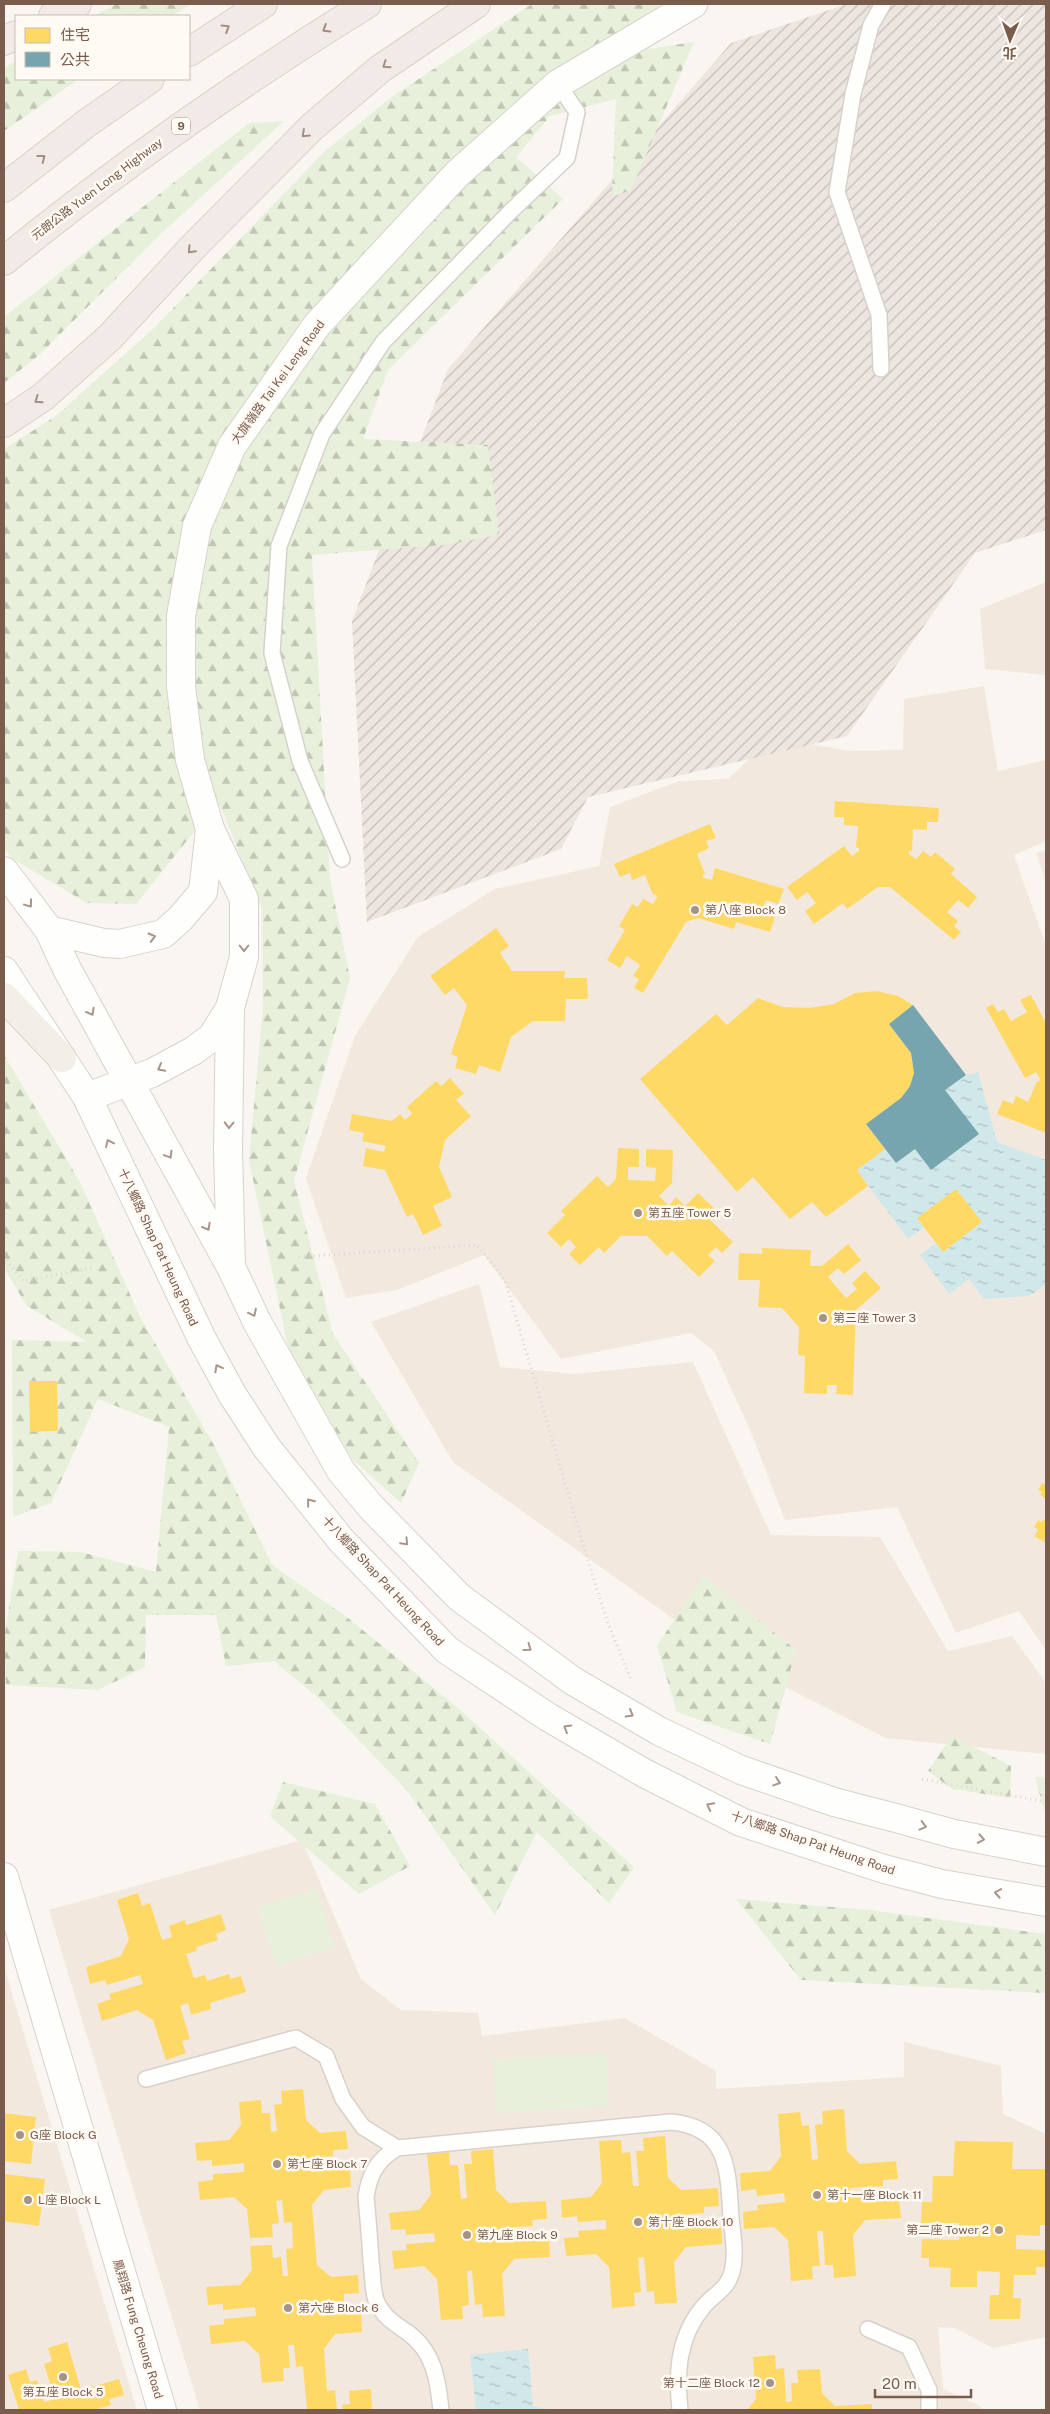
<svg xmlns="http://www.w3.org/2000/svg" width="1050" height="2414" font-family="'Public Sans','Noto Sans TC',sans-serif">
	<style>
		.residential { fill: #f2e8de }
		.industrial { fill: url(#industrial-furrows) }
		.forest { fill: url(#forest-firs) }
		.pitch { fill: #e7f0db }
		.water { fill: url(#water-ripples) }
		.homes { fill: #ffd966 }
		.public { fill: #76a5af }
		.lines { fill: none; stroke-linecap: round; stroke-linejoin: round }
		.lane-casing { stroke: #d7d1cb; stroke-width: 18 }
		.street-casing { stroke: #d7d1cb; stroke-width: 30 }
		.secondary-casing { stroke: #d9d2cb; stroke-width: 30 }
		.primary-casing { stroke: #dad1cc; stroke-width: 30 }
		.highway-casing { stroke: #dad1cc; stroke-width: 30 }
		.path { stroke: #dcd5d0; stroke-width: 3; stroke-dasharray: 1 4; stroke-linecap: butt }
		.lane { stroke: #fefefd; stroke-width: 15 }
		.street { stroke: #fefefd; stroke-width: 28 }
		.secondary { stroke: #fefefd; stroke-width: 28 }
		.primary { stroke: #f3eee8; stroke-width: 28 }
		.highway { stroke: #f2eae7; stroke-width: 28 }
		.oneway { stroke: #a48e83 }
		.oneway2 { stroke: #a8958b }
		.poi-dot { fill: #a69286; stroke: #fffaf3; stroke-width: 2 }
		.labels { text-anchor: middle; stroke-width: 5; stroke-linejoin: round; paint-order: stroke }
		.shield { fill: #fffaf3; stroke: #a28b7f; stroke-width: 1 }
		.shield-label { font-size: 11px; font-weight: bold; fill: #7a5c4d }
		.street-label { font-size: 12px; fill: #7a5c4d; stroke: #fffaf3 }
		.poi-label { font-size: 12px; fill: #7a5c4d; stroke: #fffaf3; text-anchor: start }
	</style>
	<defs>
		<pattern id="industrial-furrows" width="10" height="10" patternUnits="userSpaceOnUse" patternTransform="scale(1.25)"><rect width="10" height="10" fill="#ede5e0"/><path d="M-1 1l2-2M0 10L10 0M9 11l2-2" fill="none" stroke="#c5bdb8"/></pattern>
		<pattern id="forest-firs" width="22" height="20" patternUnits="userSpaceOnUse" patternTransform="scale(1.25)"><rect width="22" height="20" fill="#e7f0db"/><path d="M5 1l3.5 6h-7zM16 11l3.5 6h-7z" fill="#c0c6b4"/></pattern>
		<pattern id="water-ripples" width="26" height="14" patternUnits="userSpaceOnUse" patternTransform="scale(1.25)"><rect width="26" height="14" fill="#d0e8ea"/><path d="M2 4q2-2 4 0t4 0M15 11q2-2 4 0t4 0" fill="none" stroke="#aebfc0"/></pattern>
	</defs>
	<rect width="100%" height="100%" fill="#f9f5f0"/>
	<path class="residential" d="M1046 582V675L985 669 980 609Z
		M984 686 998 771 1046 760V841L1014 855 1046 946V1650L1019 1611 956 1633 897 1507 785 1520 750 1430 714 1351 691 1333 561 1359 484 1255 397 1290 346 1298 306 1178 355 1036 418 937 495 889 599 866 610 807 679 781 728 779 772 737 849 751 903 750 904 699Z
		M1046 850V883L1036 853Z
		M479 1284 500 1367 575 1374 693 1362 771 1535 880 1537 948 1651 1012 1636 1046 1683V1754L886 1738 730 1659 453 1462 371 1322Z
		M302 1840 361 1979 401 2010 478 2013 482 2036 625 2018 716 2071V2089L904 2077V2042L1001 2066 1003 2114 1046 2134V2337L993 2348 955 2328 938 2327 943 2389 980 2406 984 2410H200L49 1910Z
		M4 1967 97 2279 137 2410H4Z"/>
	<path class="industrial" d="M847 4H1046V530L975 553 847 736 588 797 561 849 367 922 352 621 448 369 731 43Z"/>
	<path class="forest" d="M117 4H191L172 16H93Z
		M532 4H691L648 49 694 42 631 190 612 197 616 99 550 116 516 157 563 199 388 370 363 439 488 445 499 535 443 545 312 555 330 879 350 978 294 1181 333 1334 419 1463 401 1503 352 1459 289 1352 249 1160 263 1008 262 909 220 805 189 838 136 904 87 903 13 859 4 848V449L56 416 154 328 324 152 393 96Z
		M16 61V79H79L4 131V68Z
		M284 121 165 230 39 355 4 383V317L249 123Z
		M4 1055 80 1182 141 1319 215 1447 272 1565 348 1618 458 1708 634 1867 609 1903 537 1832 495 1915 409 1793 322 1701 274 1661 226 1666 216 1615H146L145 1667 98 1690 6 1685 4 1639 18 1551 81 1552 156 1572 169 1427 98 1399 51 1503 13 1517 12 1340 87 1342 27 1306 4 1268Z
		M703 1576 796 1650 770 1744 677 1712 657 1646Z
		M952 1736 1011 1766 1010 1798 952 1789 928 1771Z
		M1035 1777 1046 1778V1817Z
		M283 1782 375 1804 410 1866 359 1894 270 1816Z
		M736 1899 869 1910 1046 1934V1993L801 1980Z"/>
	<path class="pitch" d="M317 1889 334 1948 276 1965 258 1907Z
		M606 2053 609 2106 496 2113 493 2060Z"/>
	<path class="water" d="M978 1072 997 1142 1046 1160V1284L1029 1296 984 1299 969 1279 949 1294 920 1255 936 1243 943 1252 982 1222 956 1189 917 1218 924 1227 908 1239 857 1170 885 1149 896 1163 915 1149 945 1090 966 1075Z
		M528 2349 533 2406 552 2410H476L470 2355Z"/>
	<path class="homes" d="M835 801 939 808 938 822H927V830L913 829 912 851H909V854L916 859 923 851 931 857 935 852 955 869 951 874 977 897 968 908 958 900 947 912 958 921 954 926 961 932 954 940 890 887H878L847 909 843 903 814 924 805 911 816 903 807 892 797 900 787 887 844 846 852 856 859 851V848L856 847 858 826 844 825V817H834Z
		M710 824 716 838 706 841 709 848 697 854 705 874 702 875 704 878 712 880 715 868 784 889 778 904 766 900 762 913 775 917 770 932 736 922 734 929 698 918 686 922 643 993 634 988 639 979 633 976 640 965 627 956 620 968 607 960 625 930 619 926 632 904 638 907 643 899 653 904 657 897 656 894 653 895 645 875 632 880 630 873 620 877 614 864Z
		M496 928 509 946 500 953 512 971H565L564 978H587L588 999H566L565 1021H533L511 1037 500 1072 479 1065 476 1074 455 1068 458 1057 451 1054 467 1005 454 988 445 995 430 976Z
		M877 991 898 996 913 1005 889 1024 911 1053 914 1073 910 1086 901 1098 866 1124 885 1149 857 1170 868 1186 826 1217 812 1202 790 1219 753 1177 737 1192 640 1079 716 1014 727 1025 758 998 783 1007 809 1008 834 1004 855 993Z
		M1031 995 1046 1023V1133L997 1114 1003 1100 1013 1104 1016 1096 1028 1102 1037 1081 1039 1082 1040 1079 1036 1072 1025 1078 986 1008 993 1004 998 1012 1004 1009 1011 1021 1027 1012 1020 1000Z
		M450 1078 464 1094 456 1100 471 1116 445 1140 439 1167 452 1197 433 1206 442 1226 423 1235 413 1214 407 1217 385 1170 363 1166 366 1148 384 1152 386 1146 362 1141 364 1133 349 1130 352 1114 392 1121 400 1114 405 1120 412 1114 407 1107 436 1081 441 1086Z
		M618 1148 639 1149V1167H628V1180L655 1181 656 1168 646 1167V1149L673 1150 672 1183 659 1196 669 1206 676 1197 685 1206 698 1193 716 1210 708 1218 733 1242 722 1253 716 1247 708 1255 715 1261 699 1277 672 1251 667 1256 647 1236H621L604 1253 599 1247 580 1265 569 1254 576 1247 569 1239 561 1247 547 1233 565 1215 561 1211 597 1176 608 1187 616 1179Z
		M956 1189 982 1222 943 1252 917 1218Z
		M848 1244 861 1260 844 1274 838 1268 828 1277 846 1298 857 1289 852 1283 865 1271 881 1288 856 1310 853 1395 836 1394 837 1385H827V1394L804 1393 805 1356 798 1355 799 1327 782 1308 758 1307 760 1280H738L739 1253 762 1254V1248L811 1250 810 1266H822Z
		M29 1381H57L58 1431 30 1432Z
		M1042 1483 1046 1485V1499L1040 1495 1042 1492 1038 1490Z
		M1043 1519 1046 1521V1543L1034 1536 1038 1530 1034 1527 1038 1520 1042 1522Z
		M138 1893 142 1906 150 1903 162 1940 172 1937 169 1926 185 1920 186 1925 221 1914 226 1930 216 1934 218 1940 196 1947 197 1951 186 1954 194 1978 205 1975 207 1981 229 1974 230 1979 241 1976 246 1992 210 2003 211 2009 191 2015 188 2003 180 2006 190 2039 182 2041 186 2053 166 2060 153 2020 137 2010 102 2021 97 2004 111 1999 109 1994 143 1984 140 1975 107 1985 105 1980 90 1984 86 1967 121 1956 129 1939 117 1900Z
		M303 2089 306 2120 320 2133 346 2131 348 2149 333 2150V2156L309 2158 310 2167 334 2165 335 2170H350L351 2187 324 2190 312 2205 317 2265 331 2277 358 2275 359 2293 344 2294V2301L320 2303 321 2311 345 2309 346 2315 361 2314 362 2332 335 2334 324 2349 327 2391 335 2390 337 2410H307L303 2366 296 2367 294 2345H288L290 2368H283L284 2381 262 2383 259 2354 245 2341 211 2344 209 2326 224 2324V2319L256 2316 255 2307 223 2310V2304L208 2305 206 2287 240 2285 252 2270 250 2246 272 2245 273 2258 281 2257 283 2276H288L286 2249 293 2248 292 2222 284 2223 282 2200 276 2201 279 2223 272 2224 273 2237 250 2238 247 2209 234 2197 200 2200 198 2182 213 2180V2174L244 2172V2163L212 2166V2160L197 2161 195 2143 229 2140 241 2125 239 2102 261 2100 262 2113H270L271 2132 277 2131 274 2105 282 2104 281 2091Z
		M844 2109 847 2151 860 2164 896 2161 898 2179 883 2180V2186L850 2188V2197L884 2195 885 2201 899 2200 901 2218 865 2220 853 2235 856 2276 834 2278 833 2265H825L823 2231H817L820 2266H812L813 2279 791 2281 788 2240 774 2227 744 2229 743 2212 758 2210 757 2205 785 2202 784 2193 757 2196 756 2189 741 2191 740 2173 770 2171 781 2156 778 2114 800 2112 802 2126 809 2125 812 2160 818 2159 815 2125 823 2124 822 2111Z
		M4 2113 36 2117 31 2164 4 2161Z
		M665 2136 668 2178 681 2190 718 2188 719 2206 704 2207V2213L670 2216 671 2225 705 2222V2228L721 2226 722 2244 686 2247 674 2262 677 2303 655 2304 654 2291 647 2292 644 2257 638 2258 641 2292 634 2293 635 2306 612 2308 609 2267 596 2254 566 2256 564 2238 579 2237 578 2231 606 2229V2220L578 2222 577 2216 562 2218 561 2200 591 2197 602 2183 599 2141 621 2140 622 2153 630 2152 633 2186H639L636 2151H644L643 2138Z
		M955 2141 1013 2142 1012 2169H1046V2225H1040V2236L1016 2235V2249L1046 2250V2267H1036V2275H1014L1013 2298H1021L1020 2319H989L990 2295H999L1000 2272 977 2271V2287H950L951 2268 929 2267V2258H921L922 2239 959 2240V2223H921L922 2202H932L933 2176H953Z
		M493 2149 496 2190 509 2203 546 2201 547 2219 532 2220 533 2226 499 2228V2237L533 2235 534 2240 549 2239 550 2257 514 2259 502 2274 505 2316 483 2317 482 2304 475 2305 472 2270 467 2271 469 2305 462 2306 463 2319 441 2320 437 2279 424 2266 394 2269 392 2251 407 2250 406 2244 435 2242 434 2233 406 2235 405 2229 391 2230 389 2213 419 2210 431 2195 427 2154 449 2152 450 2165H458L461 2199 467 2198 464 2164H472L471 2151Z
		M4 2174 45 2179 39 2226 4 2221Z
		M67 2342 81 2390 119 2379 124 2395 109 2399 111 2405 94 2410H19L8 2375 26 2369 30 2382 37 2380 44 2402 55 2399 44 2364 52 2361 48 2348Z
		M775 2355 776 2369 784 2368 786 2402 792 2401 791 2383H798L797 2370 820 2369 822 2393 835 2406 872 2404V2410H747L756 2399 753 2357Z
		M371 2389 372 2410H343L342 2405 350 2404 349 2391Z"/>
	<path class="public" d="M913 1005 966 1075 945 1090 979 1134 931 1170 915 1149 896 1163 866 1124 901 1098 910 1086 914 1073 911 1053 889 1024Z"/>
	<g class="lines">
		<defs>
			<path id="lane" d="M881 369 879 315 837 192 853 94 871 25 883 4
				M342 859 300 761 272 653 279 546 322 434 383 342 512 210 567 158 577 112 558 84
				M146 2079 296 2038 326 2056 343 2099 363 2127 397 2148 671 2122C730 2127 728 2173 731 2218 733 2237 737 2257 731 2275 726 2290 713 2295 704 2306 678 2336 676 2373 680 2410
				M397 2148C377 2160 369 2175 366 2197 368 2219 370 2240 371 2262 373 2274 372 2288 376 2300 382 2316 394 2323 407 2332 434 2351 438 2380 441 2410
				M868 2329 909 2347 929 2390V2410"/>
			<path id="street" d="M4 1877 162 2410"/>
			<path id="secondary" d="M4 871 49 930 67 969 232 1269 257 1322 341 1471 371 1507 459 1597 573 1681 659 1731 741 1770 834 1802 892 1817 954 1834 1046 1852
				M49 930 104 943 120 944 163 934 180 919 203 892 210 829
				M4 971 87 1097 202 1339 232 1394 267 1448 341 1540 447 1650 548 1717 644 1773 741 1822 884 1869 942 1884 1046 1902
				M230 1008 228 1151 231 1266
				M87 1097 152 1073 193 1051 212 1037 230 1008 244 957V899L210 829 190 760 181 687V616L197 526 232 446 317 325 457 174 558 84 693 4"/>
			<path id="primary" d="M4 997 62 1058"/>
			<path id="highway" d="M53 16 77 4
				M4 41 16 35
				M189 52 263 4
				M4 188 87 123 150 79
				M4 261C119 167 241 82 367 4
				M4 423 43 397 110 337 192 248 312 127 380 69 476 4"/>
		</defs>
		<use href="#lane" class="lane-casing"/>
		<use href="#street" class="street-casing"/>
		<use href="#secondary" class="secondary-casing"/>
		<use href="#primary" class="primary-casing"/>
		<use href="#highway" class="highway-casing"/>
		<path class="path" d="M4 1256 23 1281 91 1268
			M299 1257 477 1245 505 1280 590 1567 607 1621 631 1680
			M922 1779 1046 1802"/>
		<use href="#lane" class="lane"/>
		<use href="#street" class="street"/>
		<use href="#secondary" class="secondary"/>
		<use href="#primary" class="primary"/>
		<use href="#highway" class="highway"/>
	</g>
	<defs><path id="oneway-chevron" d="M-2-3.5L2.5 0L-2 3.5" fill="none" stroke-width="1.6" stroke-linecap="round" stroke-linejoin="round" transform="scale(1.25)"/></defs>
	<g class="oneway">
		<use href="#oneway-chevron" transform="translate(226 28) rotate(-32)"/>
		<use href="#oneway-chevron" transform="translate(326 29) rotate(148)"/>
		<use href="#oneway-chevron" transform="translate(386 65) rotate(145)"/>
		<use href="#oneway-chevron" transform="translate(305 134) rotate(137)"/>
		<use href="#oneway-chevron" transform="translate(42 158) rotate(-38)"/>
		<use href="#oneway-chevron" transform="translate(191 250) rotate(133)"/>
		<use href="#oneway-chevron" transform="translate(38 400) rotate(145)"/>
	</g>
	<g class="oneway2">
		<use href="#oneway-chevron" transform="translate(29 904) rotate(53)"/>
		<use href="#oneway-chevron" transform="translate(152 937) rotate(-16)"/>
		<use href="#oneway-chevron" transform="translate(244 948) rotate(90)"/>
		<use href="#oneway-chevron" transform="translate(91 1012) rotate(61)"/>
		<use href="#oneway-chevron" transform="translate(161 1068) rotate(152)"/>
		<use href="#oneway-chevron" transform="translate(229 1125) rotate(92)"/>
		<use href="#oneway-chevron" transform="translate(109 1143) rotate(-115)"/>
		<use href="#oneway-chevron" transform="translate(169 1155) rotate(59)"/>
		<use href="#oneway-chevron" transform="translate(207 1227) rotate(61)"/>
		<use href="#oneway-chevron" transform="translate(253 1313) rotate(64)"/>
		<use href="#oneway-chevron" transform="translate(218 1368) rotate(-119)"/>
		<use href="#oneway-chevron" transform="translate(310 1502) rotate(-129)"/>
		<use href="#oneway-chevron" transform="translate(405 1542) rotate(46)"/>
		<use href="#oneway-chevron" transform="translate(528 1648) rotate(36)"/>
		<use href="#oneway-chevron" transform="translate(630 1714) rotate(30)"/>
		<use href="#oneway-chevron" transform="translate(567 1728) rotate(-150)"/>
		<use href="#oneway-chevron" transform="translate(777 1782) rotate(19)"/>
		<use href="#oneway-chevron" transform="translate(710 1806) rotate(-153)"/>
		<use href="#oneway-chevron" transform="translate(923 1826) rotate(15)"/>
		<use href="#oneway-chevron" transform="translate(981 1839) rotate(11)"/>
		<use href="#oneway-chevron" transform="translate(998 1893) rotate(-170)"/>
	</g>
	<g class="poi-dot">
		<circle cx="695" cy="910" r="5"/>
		<circle cx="638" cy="1213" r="5"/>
		<circle cx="823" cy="1318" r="5"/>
		<circle cx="20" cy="2135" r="5"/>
		<circle cx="277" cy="2164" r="5"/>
		<circle cx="817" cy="2195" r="5"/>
		<circle cx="28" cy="2200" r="5"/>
		<circle cx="638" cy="2222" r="5"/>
		<circle cx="999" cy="2230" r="5"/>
		<circle cx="467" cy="2235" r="5"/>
		<circle cx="288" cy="2308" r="5"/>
		<circle cx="63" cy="2377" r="5"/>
		<circle cx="770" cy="2383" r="5"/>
	</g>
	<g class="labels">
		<rect class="shield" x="172" y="117.5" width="18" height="17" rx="4"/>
		<g class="shield-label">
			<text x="181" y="130">9</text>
		</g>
		<g class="street-label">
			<text transform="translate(97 189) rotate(-37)" y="4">元朗公路 Yuen Long Highway</text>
			<text transform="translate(278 382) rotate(-54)" y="4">大旗嶺路 Tai Kei Leng Road</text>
			<text transform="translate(158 1247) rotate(65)" y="4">十八鄉路 Shap Pat Heung Road</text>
			<text transform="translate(383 1581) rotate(47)" y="4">十八鄉路 Shap Pat Heung Road</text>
			<text transform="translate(813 1843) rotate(19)" y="4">十八鄉路 Shap Pat Heung Road</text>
			<text transform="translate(138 2329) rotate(73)" y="4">鳳翔路 Fung Cheung Road</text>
		</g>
		<g class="poi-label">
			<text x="705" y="914">第八座 Block 8</text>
			<text x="648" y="1217">第五座 Tower 5</text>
			<text x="833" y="1322">第三座 Tower 3</text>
			<text x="30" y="2139">G座 Block G</text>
			<text x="287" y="2168">第七座 Block 7</text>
			<text x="827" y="2199">第十一座 Block 11</text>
			<text x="38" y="2204">L座 Block L</text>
			<text x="648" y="2226">第十座 Block 10</text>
			<text x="989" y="2234" text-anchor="end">第二座 Tower 2</text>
			<text x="477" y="2239">第九座 Block 9</text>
			<text x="298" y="2312">第六座 Block 6</text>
			<text x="760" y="2387" text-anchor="end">第十二座 Block 12</text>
			<text x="63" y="2396" text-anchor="middle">第五座 Block 5</text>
		</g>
	</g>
	<rect width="1050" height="2414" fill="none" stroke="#7a5c4d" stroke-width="10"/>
	<rect x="15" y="15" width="175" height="65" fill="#fffaf3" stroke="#cabbb1"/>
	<rect x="25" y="28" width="25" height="15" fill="#ffd966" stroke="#cabbb1"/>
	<text x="60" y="40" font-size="15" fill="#7a5c4d">住宅</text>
	<rect x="25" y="52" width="25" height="15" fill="#76a5af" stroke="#cabbb1"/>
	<text x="60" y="65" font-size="15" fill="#7a5c4d">公共</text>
	<g transform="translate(1010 40) rotate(182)" stroke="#fffaf3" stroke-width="4" paint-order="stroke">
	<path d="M0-4L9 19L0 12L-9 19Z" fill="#7a5c4d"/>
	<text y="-8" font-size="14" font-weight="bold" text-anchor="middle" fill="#7a5c4d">北</text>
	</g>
	<path d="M875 2389v8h96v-8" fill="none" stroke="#7a5c4d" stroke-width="2.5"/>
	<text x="882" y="2389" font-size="15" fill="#7a5c4d" stroke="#fffaf3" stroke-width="4" paint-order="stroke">20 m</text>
</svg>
